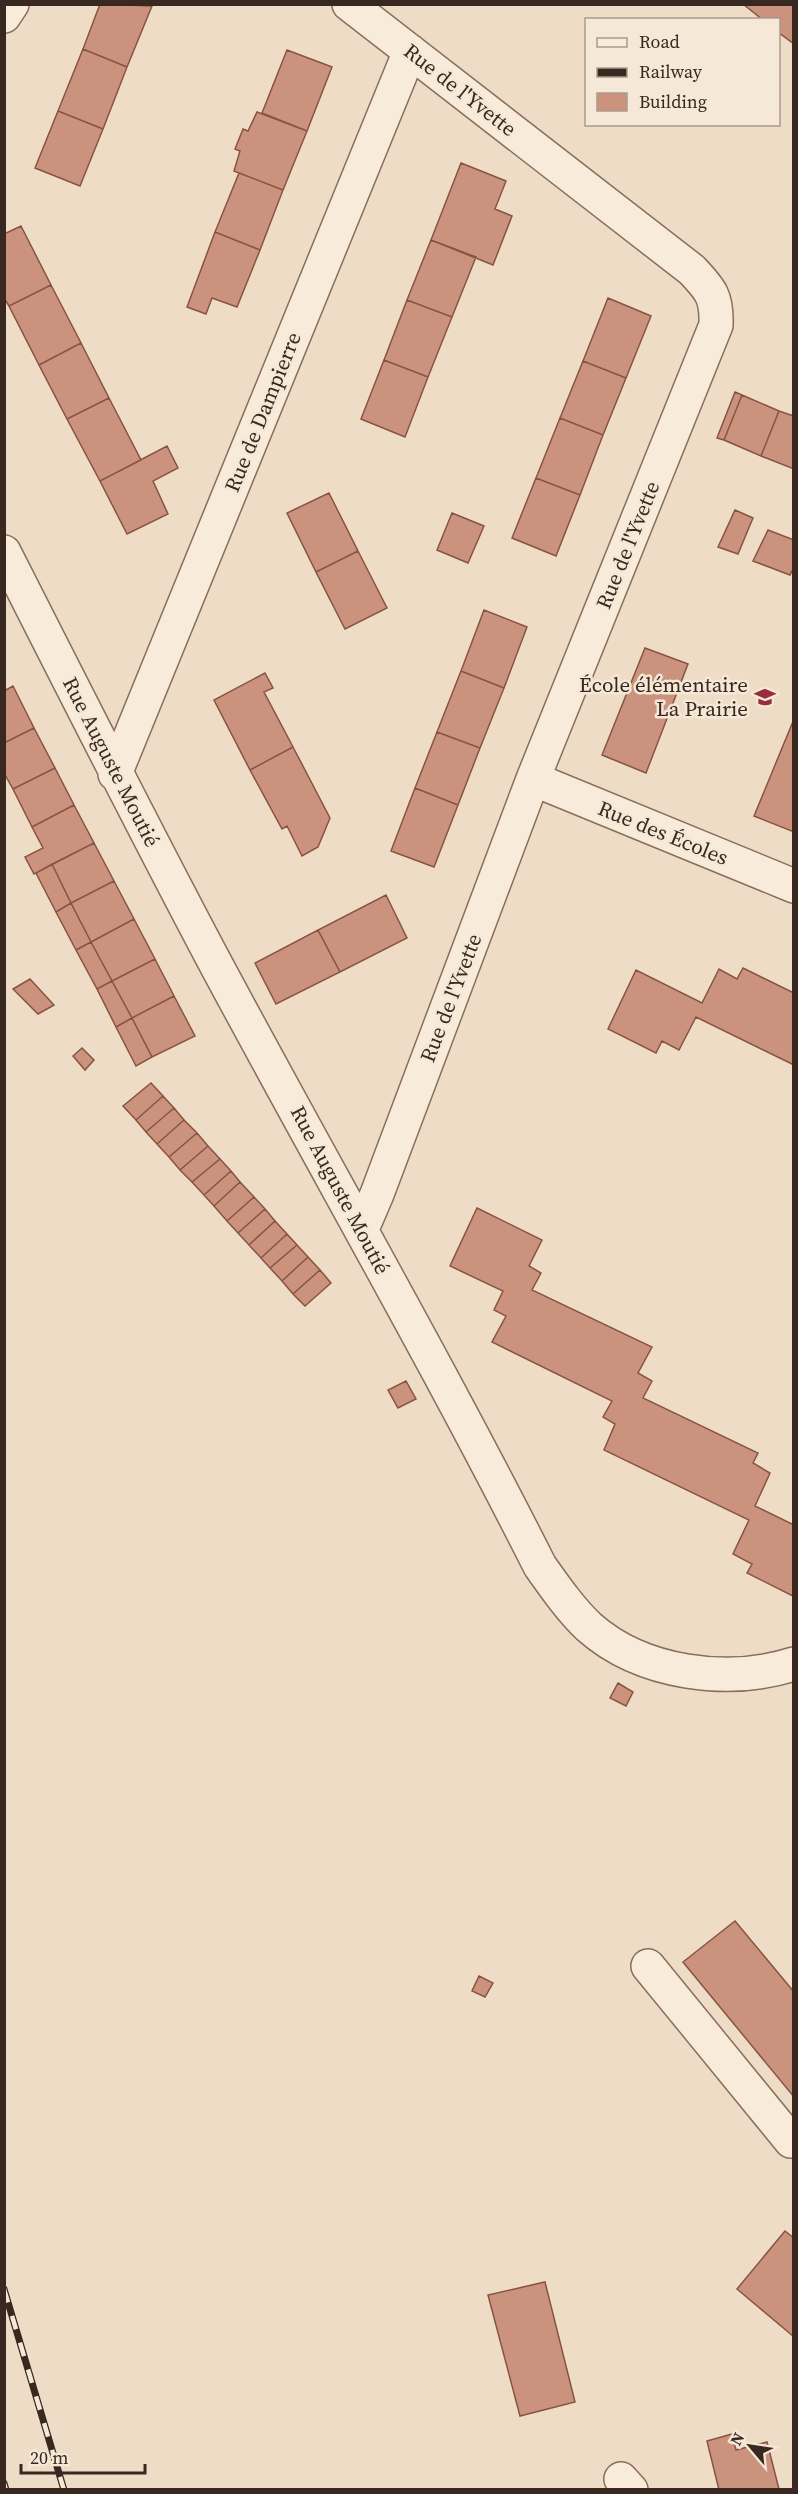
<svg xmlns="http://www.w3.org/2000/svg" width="798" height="2494" font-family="'Source Serif 4',serif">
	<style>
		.building { fill: #cb937d; stroke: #885442; stroke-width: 1.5 }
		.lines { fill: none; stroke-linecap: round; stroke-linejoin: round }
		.minor-casing { stroke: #896e5c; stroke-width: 36 }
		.minor { stroke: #f8ebd9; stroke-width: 33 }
		.rail-casing { stroke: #392820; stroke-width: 7 }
		.rail { stroke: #f5e8d6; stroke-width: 4.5; stroke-dasharray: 14; stroke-linecap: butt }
		.labels { text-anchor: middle; stroke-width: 5; stroke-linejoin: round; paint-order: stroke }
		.street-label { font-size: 21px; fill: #392820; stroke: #f5e8d6 }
		.poi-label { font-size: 21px; fill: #392820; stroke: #f5e8d6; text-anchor: end }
	</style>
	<rect width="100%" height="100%" fill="#eedcc6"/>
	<path class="building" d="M100 4 152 6 127 67 83 49Z
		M743 4H794V44L778 32V20H763Z
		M83 49 127 67 103 129 58 111Z
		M287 50 332 67 307 131 262 113Z
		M58 111 103 129 80 186 35 168Z
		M257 112 307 131 283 190 234 171 240 151 235 149 243 129 248 131Z
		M461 163 506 181 495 209 512 216 493 265 431 240Z
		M239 173 283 190 260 250 215 232Z
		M21 226 51 285 9 306 4 298V234Z
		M215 232 260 250 237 307 212 298 206 314 187 307Z
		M431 240 476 257 452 317 407 300Z
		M51 285 81 343 39 365 9 306Z
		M608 298 651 316 626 378 583 361Z
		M407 300 452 317 428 377 384 360Z
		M81 343 109 398 67 419 39 365Z
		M384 360 428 377 405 437 361 419Z
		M583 361 626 378 603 435 560 418Z
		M735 392 742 395 724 440 717 438Z
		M742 395 779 411 761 456 724 440Z
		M109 398 141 460 100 481 67 419Z
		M779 411 794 416V469L761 456Z
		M560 418 603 435 580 495 536 478Z
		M167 446 178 468 153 481 168 514 127 534 100 481Z
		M536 478 580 495 556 556 512 538Z
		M329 493 358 551 316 572 287 513Z
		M735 510 753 518 738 554 718 547Z
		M452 513 484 526 468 563 437 550Z
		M768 530 794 540V567L790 575 753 561Z
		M358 551 387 608 345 629 316 572Z
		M484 610 527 627 504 688 461 671Z
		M645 648 688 664 646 773 602 755Z
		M461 671 504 688 480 748 437 732Z
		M265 673 273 688 264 692 293 747 250 770 214 700Z
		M13 686 34 728 4 743V691Z
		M794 719V832L754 816Z
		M34 728 55 768 13 789 4 773V743Z
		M437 732 480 748 458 805 415 788Z
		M293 747 330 818 318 847 302 856 287 826 282 829 250 770Z
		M55 768 74 805 32 827 13 789Z
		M415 788 458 805 434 867 391 851Z
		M74 805 94 843 34 874 25 857 43 848 32 827Z
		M94 843 114 881 71 903 52 864Z
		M52 864 71 903 56 912 36 873Z
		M114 881 134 919 91 942 71 903Z
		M386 895 407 938 340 972 318 930Z
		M71 903 91 942 76 950 56 912Z
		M134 919 155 959 112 981 91 942Z
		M318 930 340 972 276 1004 255 963Z
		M91 942 112 981 97 989 76 950Z
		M155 959 174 996 132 1018 112 981Z
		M743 968 794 993V1065L696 1017 679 1050 662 1041 656 1053 608 1029 636 970 702 1003 719 969 737 979Z
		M30 979 54 1005 38 1014 13 989Z
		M112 981 132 1018 116 1027 97 989Z
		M174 996 195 1036 152 1057 132 1018Z
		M132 1018 152 1057 136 1066 116 1027Z
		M82 1048 94 1060 85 1070 73 1056Z
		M151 1083 163 1096 136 1120 123 1106Z
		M163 1096 174 1108 146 1132 136 1120Z
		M174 1108 184 1120 157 1144 146 1132Z
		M184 1120 197 1133 169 1157 157 1144Z
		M197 1133 208 1146 180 1170 169 1157Z
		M208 1146 220 1159 192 1182 180 1170Z
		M220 1159 231 1171 204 1195 192 1182Z
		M231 1171 240 1182 214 1206 204 1195Z
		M240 1182 254 1197 227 1221 214 1206Z
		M254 1197 265 1209 238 1233 227 1221Z
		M477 1208 542 1240 529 1266 541 1273 532 1290 652 1347 638 1373 652 1381 643 1398 758 1453 753 1463 770 1473 755 1506 794 1525 793 1596 747 1573 752 1564 733 1554 749 1520 604 1450 615 1424 603 1417 612 1401 492 1342 506 1316 494 1310 503 1291 450 1266Z
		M265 1209 275 1221 249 1245 238 1233Z
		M275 1221 287 1234 261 1258 249 1245Z
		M287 1234 297 1245 270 1268 261 1258Z
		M297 1245 308 1257 282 1281 270 1268Z
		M308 1257 320 1270 293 1294 282 1281Z
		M320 1270 331 1283 305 1306 293 1294Z
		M406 1381 416 1399 398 1408 388 1390Z
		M618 1683 633 1692 626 1706 610 1698Z
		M735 1921 794 1992V2097L683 1962Z
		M479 1976 493 1983 485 1997 472 1991Z
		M785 2231 794 2238V2337L737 2289Z
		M545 2282 575 2402 520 2416 488 2295Z
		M732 2434 736 2450 767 2442 779 2489 719 2490 707 2441Z"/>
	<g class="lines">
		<defs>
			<path id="minor" d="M349 4 692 270C711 290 717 297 716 325L533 779 377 1194 362 1229
				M4 16 12 4
				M4 552C73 688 141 823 212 957 321 1161 436 1360 540 1566 555 1587 570 1609 589 1627 642 1674 728 1685 794 1664
				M115 774 410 51
				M533 779 794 886
				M648 1966 791 2141H794
				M621 2479 631 2490"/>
		</defs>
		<use href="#minor" class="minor-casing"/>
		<use href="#minor" class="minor"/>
		<defs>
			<path id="rail" d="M4 2289 64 2490
				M4 2483 6 2490"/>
		</defs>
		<use href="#rail" class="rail-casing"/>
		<use href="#rail" class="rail"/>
	</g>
	<defs>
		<symbol id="school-bare" viewBox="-9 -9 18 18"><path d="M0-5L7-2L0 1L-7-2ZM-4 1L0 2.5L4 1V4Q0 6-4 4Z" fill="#972d3c" stroke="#f5e8d6" stroke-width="2.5" paint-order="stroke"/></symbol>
	</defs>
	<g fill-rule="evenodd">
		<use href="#school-bare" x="750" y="682" width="30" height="30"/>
	</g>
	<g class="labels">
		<g class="street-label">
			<text transform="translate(460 90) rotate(38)" y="7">Rue de l'Yvette</text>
			<text transform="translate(263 412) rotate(-68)" y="7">Rue de Dampierre</text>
			<text transform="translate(628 545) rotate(-68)" y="7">Rue de l'Yvette</text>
			<text transform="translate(111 762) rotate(63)" y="7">Rue Auguste Moutié</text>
			<text transform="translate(663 833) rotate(22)" y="7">Rue des Écoles</text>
			<text transform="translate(451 998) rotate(-69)" y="7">Rue de l'Yvette</text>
			<text transform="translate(340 1190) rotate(62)" y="7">Rue Auguste Moutié</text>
		</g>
		<g class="poi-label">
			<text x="748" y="692">École élémentaire<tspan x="748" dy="24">La Prairie</tspan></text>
		</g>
	</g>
	<rect width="798" height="2494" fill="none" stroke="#392820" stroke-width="12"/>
	<rect x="585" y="18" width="195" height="108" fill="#f5e8d6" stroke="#aa9b8d" stroke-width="1.5"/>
	<rect x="597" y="38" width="30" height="9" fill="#f8ebd9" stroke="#aa9b8d" stroke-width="1.5"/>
	<text x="639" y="48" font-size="18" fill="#392820">Road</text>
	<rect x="597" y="68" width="30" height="9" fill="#392820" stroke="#aa9b8d" stroke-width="1.5"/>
	<text x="639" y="78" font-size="18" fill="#392820">Railway</text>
	<rect x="597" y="93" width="30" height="18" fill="#cb937d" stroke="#aa9b8d" stroke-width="1.5"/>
	<text x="639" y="108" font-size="18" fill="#392820">Building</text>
	<g transform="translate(750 2446) rotate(299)" stroke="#f5e8d6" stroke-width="4.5" paint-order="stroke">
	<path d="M0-4.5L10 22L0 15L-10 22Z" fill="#392820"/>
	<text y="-9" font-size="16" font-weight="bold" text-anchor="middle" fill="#392820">N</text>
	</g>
	<path d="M21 2464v9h124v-9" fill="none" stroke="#392820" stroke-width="3"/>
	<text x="30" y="2464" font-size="18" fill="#392820" stroke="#f5e8d6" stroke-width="4.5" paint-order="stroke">20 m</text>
</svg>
